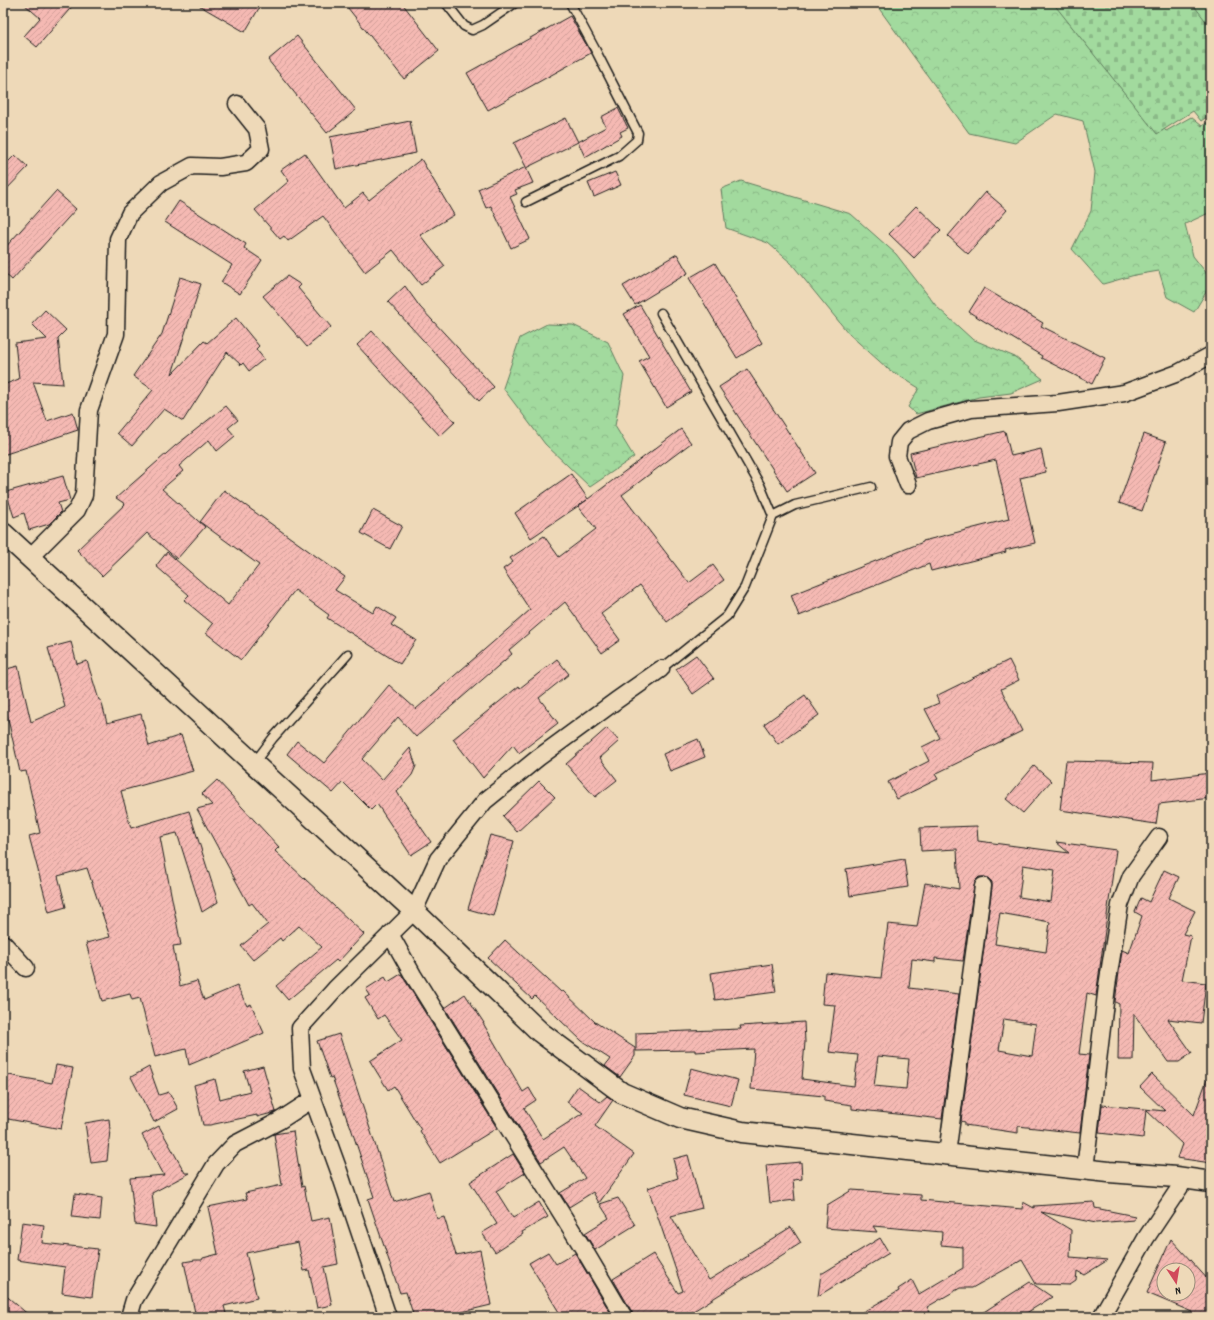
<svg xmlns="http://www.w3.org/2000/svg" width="1214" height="1320" font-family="Dekko,sans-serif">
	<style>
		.forest { fill: url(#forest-crowns); stroke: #5f7b5d }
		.cemetery { fill: url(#cemetery-stones); stroke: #5f7b5d }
		.building { fill: url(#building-hatch); stroke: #1c1c1c; fill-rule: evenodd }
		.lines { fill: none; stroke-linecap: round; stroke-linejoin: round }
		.service-casing { stroke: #1c1c1c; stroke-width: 11 }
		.minor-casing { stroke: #1c1c1c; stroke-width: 19 }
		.tertiary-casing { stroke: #1c1c1c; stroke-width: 23 }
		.service { stroke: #eed9b8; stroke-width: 8 }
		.minor { stroke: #eed9b8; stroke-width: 16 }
		.tertiary { stroke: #eed9b8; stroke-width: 20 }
	</style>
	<defs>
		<pattern id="forest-crowns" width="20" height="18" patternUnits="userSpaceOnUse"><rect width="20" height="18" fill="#a2da9e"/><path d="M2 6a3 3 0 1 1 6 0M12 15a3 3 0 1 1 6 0" fill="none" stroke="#8bba88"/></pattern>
		<pattern id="cemetery-stones" width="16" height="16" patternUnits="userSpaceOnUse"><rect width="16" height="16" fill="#a2da9e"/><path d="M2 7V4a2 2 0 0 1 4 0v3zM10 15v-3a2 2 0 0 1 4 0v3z" fill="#8bba88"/></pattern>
		<pattern id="building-hatch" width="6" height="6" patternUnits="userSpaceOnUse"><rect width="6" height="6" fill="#f5b9b3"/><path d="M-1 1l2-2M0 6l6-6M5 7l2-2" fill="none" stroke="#d19e99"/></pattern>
	</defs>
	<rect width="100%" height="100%" fill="#eed9b8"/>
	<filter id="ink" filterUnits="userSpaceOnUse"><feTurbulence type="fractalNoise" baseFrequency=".025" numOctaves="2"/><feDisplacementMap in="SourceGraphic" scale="8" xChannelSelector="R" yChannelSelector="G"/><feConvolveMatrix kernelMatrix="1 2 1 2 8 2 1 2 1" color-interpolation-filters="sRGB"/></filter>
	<g filter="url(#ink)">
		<path class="forest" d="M875 3H1068L1128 87 1166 131 1191 117 1202 126 1211 120V212L1185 224 1193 256 1211 279V284L1194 312 1167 297 1159 271 1135 275 1103 284 1072 249 1091 211 1095 172 1083 121 1057 114 1015 143 969 133Z
			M1184 3H1211V37Z
			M741 181 851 214 896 254 937 307 972 339 1015 357 1043 379 1011 393 979 397 916 414 908 407 919 388 888 369 849 334 791 263 768 243 726 228 721 189Z
			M547 324 573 325 608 342 624 376 615 426 634 457 590 487 545 444 503 388 520 338Z"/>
		<path class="cemetery" d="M1053 3H1192L1211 28V97L1210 98 1211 101V114L1201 121 1193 111 1157 134Z"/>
		<path class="building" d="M23 3H75L37 47 24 36 40 18Z
			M195 3H262L245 32Z
			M344 3H402L439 51 404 79Z
			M570 16 591 53 488 110 467 73Z
			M297 36 356 110 327 133 268 60Z
			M618 108 628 128 620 132 622 136 585 157 578 142 606 127 601 117Z
			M566 118 578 142 526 168 533 183 515 190 517 194 510 197 530 239 511 248 491 206 486 208 478 189 526 167 514 143Z
			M410 121 416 153 336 169 330 137Z
			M305 153 344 208 363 193 369 200 421 159 454 215 420 235 445 266 421 285 393 250 365 272 323 216 288 241 284 236 280 239 255 210 289 181 281 170Z
			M15 155 28 167 3 193V167Z
			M615 172 621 185 594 197 588 183Z
			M56 191 76 209 12 280 3 272V250Z
			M986 192 1007 210 968 254 948 236Z
			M179 201 246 244 244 248 262 260 240 294 221 282 232 265 165 222Z
			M916 206 941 230 914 258 889 234Z
			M677 254 688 273 635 305 623 286Z
			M715 263 762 343 737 358 689 278Z
			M287 276 301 285 298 288 331 327 307 347 263 296Z
			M180 277 201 284 172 374 204 341 207 343 236 318 259 346 256 349 264 359 249 371 243 363 241 365 227 352 183 421 164 409 132 446 117 433 153 390 133 376 162 334Z
			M405 286 420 307 494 387 479 401 388 302Z
			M984 288 1043 323 1041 326 1105 358 1092 384 1041 358 1042 356 969 312Z
			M640 305 691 392 666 407 639 361 649 356 624 314Z
			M45 310 66 330 58 338 63 384 33 382 47 421 73 412 78 430 3 455V385L19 379 15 343 47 339 32 324Z
			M372 331 455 422 440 436 357 345Z
			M747 369 815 473 787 491 719 387Z
			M226 406 238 420 228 428 235 436 217 451 209 440 179 466 183 471 162 489 205 527 177 559 147 533 102 576 77 550 125 504 116 498 175 446Z
			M681 429 691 443 622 495 689 583 713 565 724 580 667 622 640 585 601 614 620 640 602 653 565 602 509 650 512 654 416 737 398 717 362 759 382 780 410 748 416 766 412 775 397 792 431 842 411 855 377 804 371 810 343 782 333 793 287 754 297 741 324 763 389 685 416 709 530 610 503 569 513 562 510 558 544 536 559 557 596 529 578 506 587 500 531 538 515 513 571 474 588 499Z
			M1005 431 1011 456 1041 449 1046 472 1020 478 1035 543 1005 550 1006 552 931 571 929 564 799 616 791 595 923 542V541L1009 519 996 460 916 478 910 453Z
			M1144 434 1166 442 1142 511 1119 503Z
			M63 476 70 500 58 503 61 512 49 524 29 530 24 513 14 517 6 492Z
			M224 490 345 577 335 590 373 613 377 606 396 618 391 625 416 640 400 664 327 618 329 615 295 590 241 660 206 633 213 624 184 600 189 595 156 566 167 552 228 605 259 565 200 522Z
			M373 510 402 526 390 549 361 533Z
			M71 642 77 664 87 661 99 700H101L107 723 141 714 149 746 181 735 193 771 121 791 131 828 189 811 218 902 202 912 177 833 160 837 181 945 173 946 180 986 197 981 204 1000 237 986 247 1006 251 1004 264 1033 189 1065 186 1049 155 1057 140 998 132 1000 130 994 102 1001 86 943 110 937 87 868 58 876 66 907 49 912 29 836 40 833 26 771 20 772 3 697V670L18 666 31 722 65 707 48 648Z
			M696 655 714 679 693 694 676 669Z
			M557 659 569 674 539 698 558 723 519 753 513 745 483 778 453 739 519 686 520 688Z
			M1009 660 1019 680 1001 689 1022 731 935 774 938 779 897 799 888 782 929 761 922 747 940 738 925 709 939 703 936 696Z
			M805 695 819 715 778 744 764 724Z
			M607 728 619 741 600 758 617 780 595 797 566 764Z
			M698 739 705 757 670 771 663 754Z
			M1066 761 1153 763 1152 780 1211 773V798L1159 804 1156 824 1060 810Z
			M1034 766 1051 781 1023 813 1006 799Z
			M217 780 279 847 275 851 364 934 338 962 336 960 288 1000 276 986 322 947 299 926 282 941 280 938 253 960 241 946 268 924 252 903 249 905 197 809 212 805 202 794Z
			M539 781 555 797 517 832 503 816Z
			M977 826 978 841 1069 853 1056 842 1116 850 1096 996 1087 993 1079 1054 1089 1055 1080 1133 1018 1126V1133L965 1125V1122L961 1121 992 887V882L988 878 985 877H979L975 881 974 885 963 961 935 958V962L912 959 909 988 959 994 942 1119 852 1109V1105L824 1101V1096L751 1089 754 1049 695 1052V1050L636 1051V1033L741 1029 740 1026 804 1022 805 1042 802 1079 854 1086 858 1055 829 1052 835 1005 822 1004 825 972 881 978 888 924 917 927 925 883 959 889 957 849 921 851 920 828ZM1023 865 1055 870 1051 902 1019 897ZM1000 913 1050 922 1046 952 995 944ZM1004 1019 1036 1024 1032 1056 999 1050ZM878 1056 909 1059 906 1089 874 1086Z
			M490 835 514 841 493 916 468 909Z
			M904 859 908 887 850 896 846 869Z
			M1164 870 1179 877 1169 898 1195 911 1183 934 1191 936 1182 980 1206 983 1201 1023 1168 1019 1192 1053 1179 1062H1168L1134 1014 1133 1060H1118L1119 1004 1115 1002 1122 950 1129 953 1142 916 1135 912 1141 898 1149 902Z
			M505 940 561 992 563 991 595 1022 635 1048V1056L620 1077 605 1066 610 1059 582 1041 535 996 532 999 488 958Z
			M772 964 776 992 715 1000 711 973Z
			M401 974 497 1128 440 1163 420 1131 421 1130 394 1086 388 1090 370 1061 402 1040 384 1015 378 1019 365 998 370 995 366 989 385 977 388 982Z
			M465 994 484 1023H483L523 1092 529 1088 536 1100 524 1108 543 1139 583 1113 567 1102 578 1086 600 1102 607 1096 613 1100 595 1126 634 1154 599 1203 593 1192 569 1207 560 1193 585 1178 564 1147 541 1162 445 1008Z
			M339 1034 394 1202 429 1191 437 1219 444 1217 456 1255 480 1250 491 1305 462 1312 463 1317H414L406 1292 400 1293 368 1199 374 1197 349 1122H348L332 1077 330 1078 317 1041Z
			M56 1065 73 1068 61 1129 3 1118V1074L52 1083Z
			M263 1066 276 1112 257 1117V1115L210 1125H203L194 1085 215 1079 220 1099 250 1091 244 1071Z
			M149 1067 159 1095 169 1092 178 1109 154 1122 131 1077Z
			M691 1068 738 1080 731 1106 684 1095Z
			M1152 1074 1194 1115 1209 1074H1211V1163L1177 1158 1182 1144 1146 1110 1143 1138 1099 1133 1102 1105 1165 1111 1140 1087Z
			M109 1119 110 1130 107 1161 91 1163 85 1123Z
			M159 1126 185 1173H190L152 1193 156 1227 135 1224 130 1178 164 1175 142 1135Z
			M293 1131 302 1187 304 1186 311 1221 330 1217 338 1264 324 1267 332 1305 317 1308 309 1270 304 1271 298 1242 246 1253 257 1298 224 1306 227 1317H196L184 1262 195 1260H202L203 1258 218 1254 208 1207 247 1199 245 1193 282 1185 274 1134Z
			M513 1154 525 1173 496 1191 513 1218 539 1202 548 1217 522 1232 523 1234 495 1252 482 1233 497 1224 470 1182Z
			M688 1155 702 1208 671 1216 709 1280 748 1256 747 1254 791 1227 801 1243 684 1317H633L632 1312 613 1279 653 1254 678 1293 683 1291 648 1188 678 1178 673 1159Z
			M801 1162 802 1179 793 1180 795 1200 770 1203 766 1165Z
			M852 1190 921 1195V1200L1022 1209 1023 1202 1034 1208V1206L1094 1202 1095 1208 1135 1216 1134 1220 1096 1223 1041 1212 1071 1230 1070 1257 1108 1260 1084 1275 1077 1271 1076 1281 1070 1285 1036 1284 1022 1260 972 1288H960L927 1307 930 1312 921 1317H854L899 1291 898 1289 912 1280 919 1294 963 1268V1247L941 1245 942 1232 873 1226 877 1232 825 1228 827 1205Z
			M75 1194 102 1198 100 1220 72 1217Z
			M618 1198 635 1225 595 1250 585 1233 609 1218 600 1204Z
			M22 1222 44 1225 42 1243 98 1249 92 1297 62 1293 65 1267 17 1260Z
			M880 1238 889 1253 818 1296 821 1273H823Z
			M1171 1239 1211 1283V1317H1190L1192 1312 1147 1293ZM1164 1270H1188V1294H1164Z
			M548 1252 556 1264 575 1253 613 1317H562L529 1263Z
			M1030 1282 1052 1297 1020 1317H976Z
			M3 1293 31 1317H3Z"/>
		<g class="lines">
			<defs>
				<path id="service" d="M446 3 464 26 472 30 483 25 515 3
					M526 202 619 156 637 140 638 133 596 51 570 3
					M661 313 760 485 773 516
					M661 669 727 616 745 587 773 516 795 505 871 487
					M254 763 273 738 348 654"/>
				<path id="minor" d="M908 485 897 456 899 442 908 431 928 421 971 409 1058 403 1124 393 1178 373 1211 355
					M30 557 77 510 84 495 89 410 116 334 118 239 130 213 161 183 192 166 220 167 246 163 261 149 257 129 237 104
					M390 934 413 975 583 1248 624 1317
					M3 943 26 968
					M947 1154 983 886
					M1085 1169 1107 986 1120 905 1131 876 1159 837
					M129 1317 134 1300 216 1164 235 1144 279 1121 313 1099
					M388 1317 339 1171 302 1069 300 1028 335 989 414 911 438 859 485 801 538 758 617 700 661 669
					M1101 1317 1146 1238 1186 1178"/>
				<path id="tertiary" d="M3 533 414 911 540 1032 622 1093 680 1118 742 1132 1109 1172 1176 1177 1211 1182"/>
			</defs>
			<use href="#service" class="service-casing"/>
			<use href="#minor" class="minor-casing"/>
			<use href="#tertiary" class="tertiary-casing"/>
			<use href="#service" class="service"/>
			<use href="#minor" class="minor"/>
			<use href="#tertiary" class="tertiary"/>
		</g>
	</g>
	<rect width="1214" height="1320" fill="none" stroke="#eed9b8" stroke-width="16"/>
	<rect x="8" y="8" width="1198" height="1304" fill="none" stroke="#1c1c1c" stroke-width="1.5" filter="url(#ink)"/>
	<g transform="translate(1176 1282) rotate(168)"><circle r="19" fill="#eed9b8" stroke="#9a8d7a"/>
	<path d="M0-3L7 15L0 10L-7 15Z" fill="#d1495b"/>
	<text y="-6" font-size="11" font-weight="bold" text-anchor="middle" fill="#1c1c1c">N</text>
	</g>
</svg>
